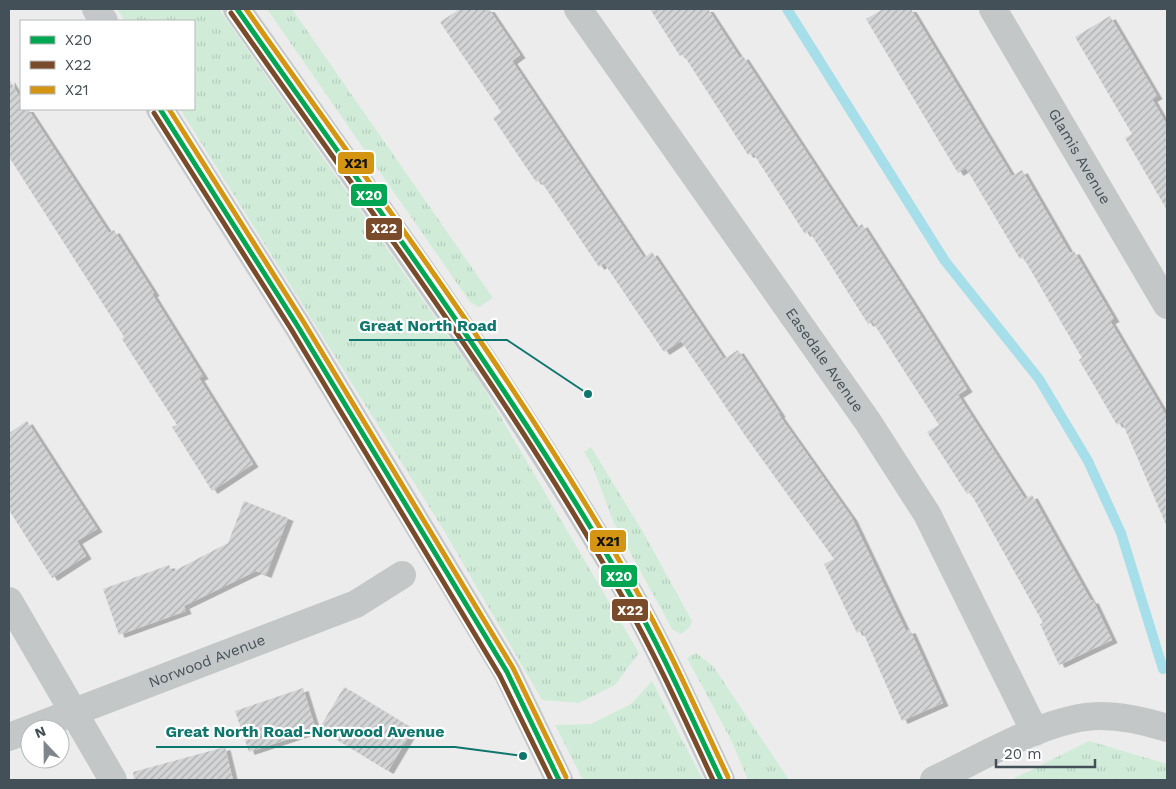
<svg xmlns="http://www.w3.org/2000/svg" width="1176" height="789" font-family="'Work Sans',sans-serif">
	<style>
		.grass { fill: url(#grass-tufts) }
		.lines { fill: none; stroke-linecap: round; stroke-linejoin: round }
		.stream { stroke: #a6dfe9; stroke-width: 10 }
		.building { fill: url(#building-hatch); filter: url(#shadow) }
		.street { stroke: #c4c7c8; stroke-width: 28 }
		.secondary { stroke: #c5c8cb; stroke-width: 28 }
		.bus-1-casing { stroke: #fff; stroke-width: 9 }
		.bus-2-casing { stroke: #fff; stroke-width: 9 }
		.bus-3-casing { stroke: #fff; stroke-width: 9 }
		.bus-1 { stroke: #00a651; stroke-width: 5 }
		.bus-2 { stroke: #7a4b2a; stroke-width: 5 }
		.bus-3 { stroke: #d39512; stroke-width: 5 }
		.labels { text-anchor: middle; stroke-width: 4.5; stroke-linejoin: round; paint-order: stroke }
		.street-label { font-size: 15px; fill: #445058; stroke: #fff }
		.leader { fill: none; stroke: #0f766e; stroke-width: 2 }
		.callout-dot { fill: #0f766e; stroke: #fff; stroke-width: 2 }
		.callout-label { font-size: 16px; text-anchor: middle; font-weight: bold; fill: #0f766e; stroke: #fff; stroke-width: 4.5; stroke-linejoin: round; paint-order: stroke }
		.line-badge { stroke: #fff; stroke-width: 2 }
		.badge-label { font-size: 14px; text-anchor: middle; font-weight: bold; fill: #fff }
		.pale-badge-label { font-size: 14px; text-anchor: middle; font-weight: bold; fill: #111 }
	</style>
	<defs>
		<pattern id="grass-tufts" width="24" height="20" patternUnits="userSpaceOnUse" patternTransform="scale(1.25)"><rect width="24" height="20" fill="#d0ecd9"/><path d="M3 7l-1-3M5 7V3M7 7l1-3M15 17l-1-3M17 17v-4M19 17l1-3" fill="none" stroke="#b4ccbc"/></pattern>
		<pattern id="building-hatch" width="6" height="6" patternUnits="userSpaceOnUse" patternTransform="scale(1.25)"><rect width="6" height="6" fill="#d3d4d5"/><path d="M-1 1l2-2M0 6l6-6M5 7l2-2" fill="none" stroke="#adaeb0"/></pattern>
		<filter id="shadow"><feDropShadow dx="5.5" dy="3" stdDeviation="0" flood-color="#0004"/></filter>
	</defs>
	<rect width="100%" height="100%" fill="#edecec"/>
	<path class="grass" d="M117 9H219L479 380 639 653 615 685 579 703 542 700 443 529 180 109H194V21H125Z
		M267 9H292L493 298 479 307 470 302Z
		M591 447 643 532 692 621 690 627 681 634 672 629 613 521 593 467 584 452Z
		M696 653 713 666 789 780H748L730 738 687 658Z
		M652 681 703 780H583L555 725 591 724 631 704Z
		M1089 741 1167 764V780H1011Z"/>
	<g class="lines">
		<path class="stream" d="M787 9 945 261 1039 379 1088 461 1121 533 1163 669"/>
	</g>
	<path class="building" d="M460 9H489L520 55 512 61 644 258 652 252 724 359 738 350 780 414 779 415 852 518 906 631 910 630 943 703 902 721 862 630 857 633 824 564 834 559 746 437 681 341 664 352 604 263 599 267 540 180 536 182 493 118 501 112 440 22Z
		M650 9H708L740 58 743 56 856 228 862 224 909 297 967 389 958 395 1025 499 1032 495 1091 601 1093 600 1112 640 1059 665 1040 624 1043 623 970 492 967 494 927 432 939 425 872 321 868 324 809 231 805 234 753 153 748 155 683 54 680 56Z
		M883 9H911L1012 176 1022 170 1070 253 1074 251 1114 319 1110 321 1167 417V527L1122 422 1117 425 1079 360 1082 358 1023 257 1020 259 966 168 958 173 866 19Z
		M1110 16 1157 96 1152 99 1167 125V210L1125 138 1132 134 1075 37Z
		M9 79 21 99V109H28L109 233 114 230 154 293 152 294 203 376 199 378 253 464 212 491 172 427 177 425 122 339 124 337 9 157Z
		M27 421 97 529 77 541 86 556 52 578 9 510V433Z
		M244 501 288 518 266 575 256 571 184 606 186 611 119 635 103 589 169 565 172 572 228 543Z
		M344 687 413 729 388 771 319 729Z
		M303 688 316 730 249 752 235 711Z
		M225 747 233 780H134L133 772Z"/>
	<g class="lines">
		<g class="street">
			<path id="s1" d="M578 9 868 422 927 514 1035 732"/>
			<path id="s2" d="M993 9 1167 305"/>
			<path d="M9 601 113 780"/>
			<path id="s3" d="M9 737 356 604 402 575"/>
			<path d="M934 780C981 758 1049 716 1100 716 1124 716 1145 721 1167 728"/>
		</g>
		<path class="secondary" d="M96 9 104 21
			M237 9C366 193 500 374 614 567 655 635 687 709 721 780
			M160 109 297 325 507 672 559 780"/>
		<defs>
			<path id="bus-1" d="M237 9C371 200 512 388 628 591 663 652 691 717 721 780
				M160 109 297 325 507 672 559 780"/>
			<path id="bus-2" d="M231 13C365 204 507 392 622 596 656 656 684 718 713 780
				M154 113 291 329 500 676 551 780"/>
			<path id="bus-3" d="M246 9C380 199 521 386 635 588 670 649 698 714 728 777
				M169 109 303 321 513 668 566 777"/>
		</defs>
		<use href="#bus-1" class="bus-1-casing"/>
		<use href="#bus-2" class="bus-2-casing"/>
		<use href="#bus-3" class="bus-3-casing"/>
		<use href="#bus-1" class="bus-1"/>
		<use href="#bus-2" class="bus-2"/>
		<use href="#bus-3" class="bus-3"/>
	</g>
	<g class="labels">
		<g class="street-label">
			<text dy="5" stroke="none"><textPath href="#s2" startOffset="171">Glamis Avenue</textPath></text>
			<text dy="5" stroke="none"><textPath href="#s1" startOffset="429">Easedale Avenue</textPath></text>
			<text dy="5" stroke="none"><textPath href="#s3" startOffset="212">Norwood Avenue</textPath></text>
		</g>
	</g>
	<path class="leader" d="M588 394L507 340H349M523 756L455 747H156"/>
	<g class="callout-dot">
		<circle cx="588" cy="394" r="5"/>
		<circle cx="523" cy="756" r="5"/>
	</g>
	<g class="callout-label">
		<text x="428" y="331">Great North Road</text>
		<text x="305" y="737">Great North Road-Norwood Avenue</text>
	</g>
	<g class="line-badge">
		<rect x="337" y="151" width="38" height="24" rx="5" fill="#d39512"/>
		<rect x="350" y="183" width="38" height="24" rx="5" fill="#00a651"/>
		<rect x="365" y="217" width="38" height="24" rx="5" fill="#7a4b2a"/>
		<rect x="589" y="529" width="38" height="24" rx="5" fill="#d39512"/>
		<rect x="600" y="564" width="38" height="24" rx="5" fill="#00a651"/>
		<rect x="611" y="598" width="38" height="24" rx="5" fill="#7a4b2a"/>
	</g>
	<g class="badge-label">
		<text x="369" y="200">X20</text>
		<text x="384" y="233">X22</text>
		<text x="619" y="581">X20</text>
		<text x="630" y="615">X22</text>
	</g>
	<g class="pale-badge-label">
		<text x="356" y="168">X21</text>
		<text x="608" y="546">X21</text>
	</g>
	<rect width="1176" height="789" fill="none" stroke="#445058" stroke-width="20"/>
	<rect x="20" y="20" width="175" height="90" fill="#ffffff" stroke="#b4b9bc"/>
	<rect x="30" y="36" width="25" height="8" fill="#00a651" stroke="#b4b9bc"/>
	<text x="65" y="45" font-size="15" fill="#445058">X20</text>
	<rect x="30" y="61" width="25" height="8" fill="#7a4b2a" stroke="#b4b9bc"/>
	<text x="65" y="70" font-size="15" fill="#445058">X22</text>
	<rect x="30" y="86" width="25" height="8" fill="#d39512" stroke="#b4b9bc"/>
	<text x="65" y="95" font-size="15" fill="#445058">X21</text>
	<g transform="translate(45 744) rotate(338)"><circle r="24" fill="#ffffff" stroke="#b4b9bc"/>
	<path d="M0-4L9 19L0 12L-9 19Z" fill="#7f878c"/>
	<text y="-8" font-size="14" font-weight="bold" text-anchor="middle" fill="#445058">N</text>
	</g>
	<path d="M996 759v8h99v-8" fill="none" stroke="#445058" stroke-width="2.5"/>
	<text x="1004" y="759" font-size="15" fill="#445058" stroke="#ffffff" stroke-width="4" paint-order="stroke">20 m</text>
</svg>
